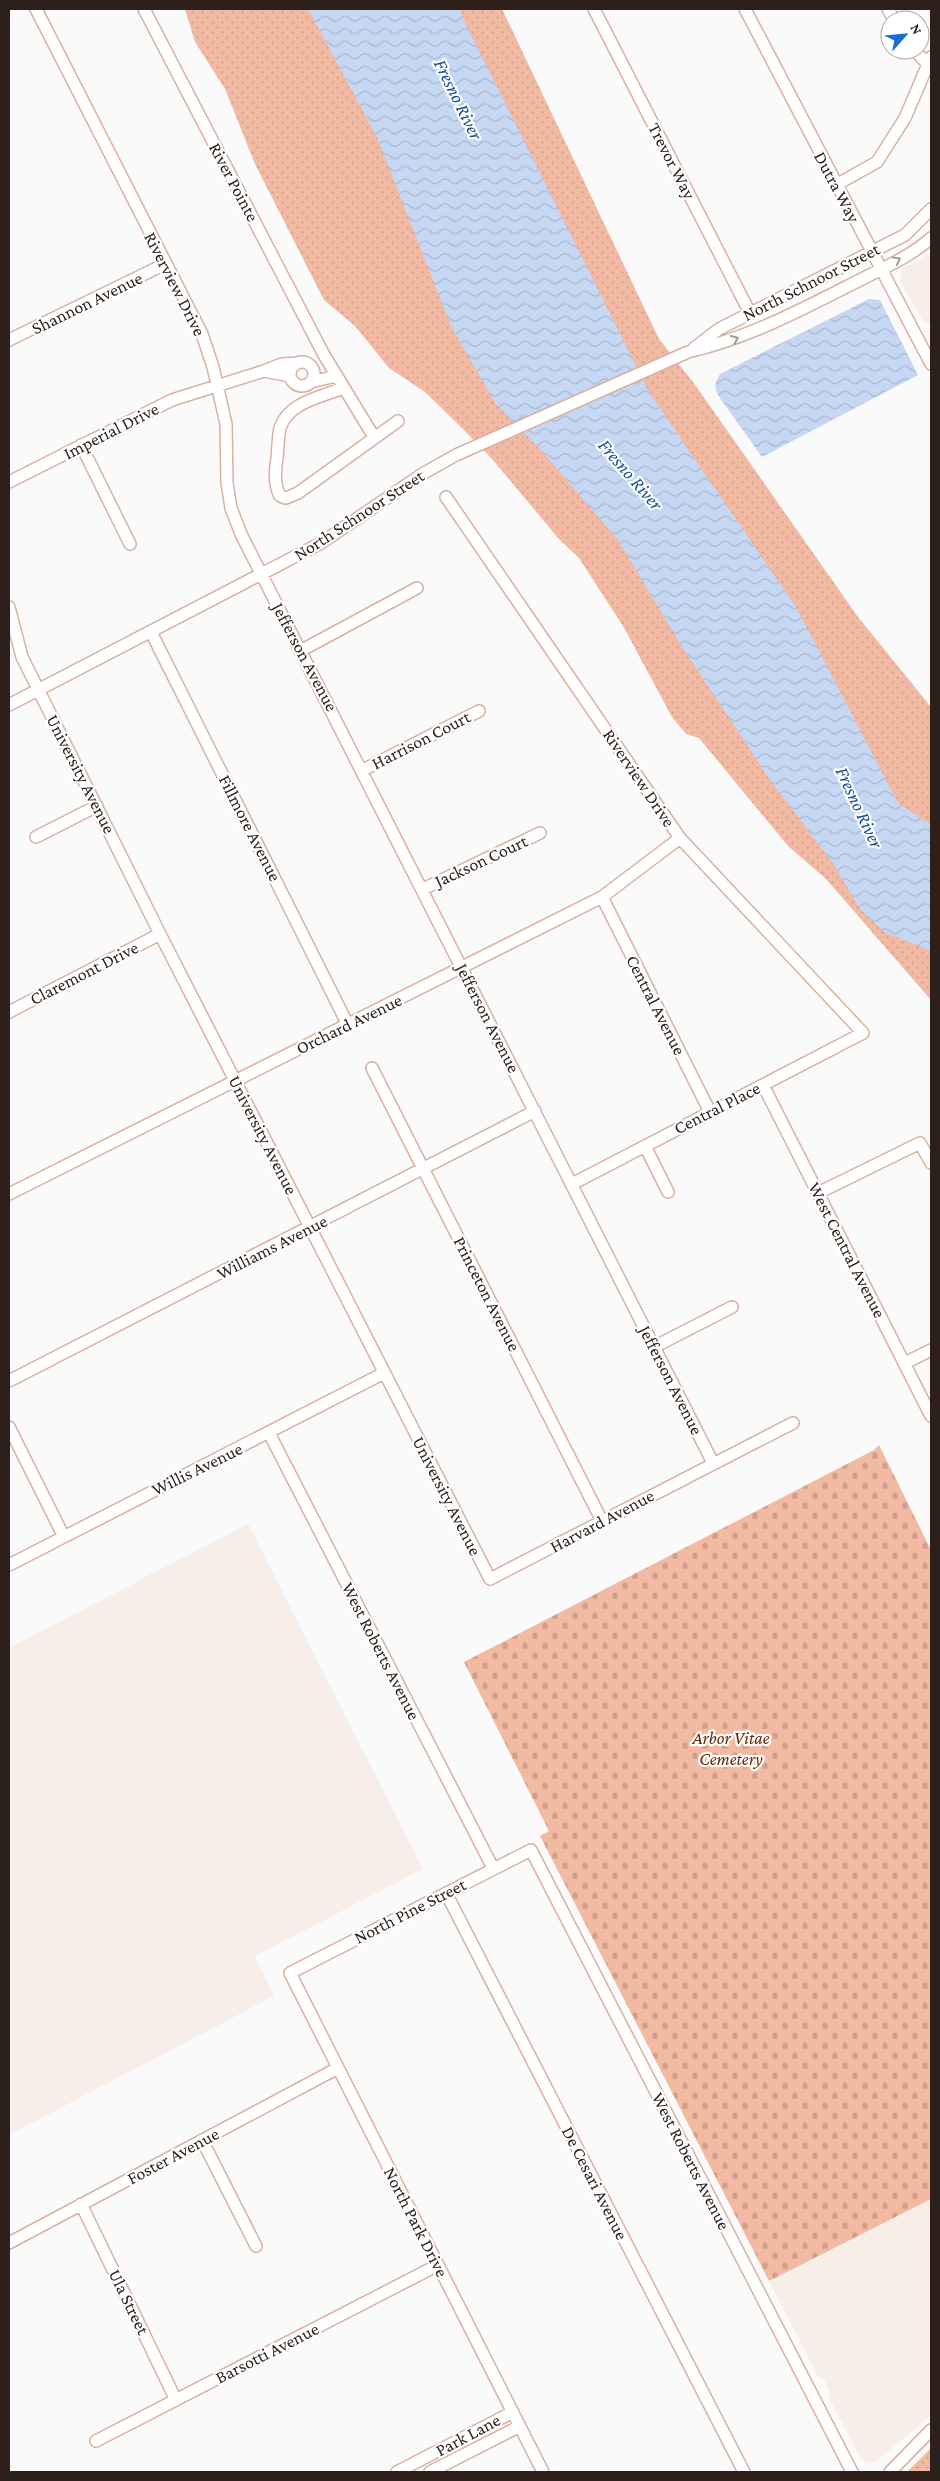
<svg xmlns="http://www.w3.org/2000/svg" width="940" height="2481" font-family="'Crimson Pro',serif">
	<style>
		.built { fill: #f7ede9 }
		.grass { fill: url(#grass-dots) }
		.cemetery { fill: url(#cemetery-stones) }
		.water { fill: url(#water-waves) }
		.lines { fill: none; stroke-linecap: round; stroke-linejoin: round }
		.minor-casing { stroke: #d7b1a2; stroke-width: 14 }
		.minor { stroke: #fff; stroke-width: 11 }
		.oneway { stroke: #a09a98 }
		.labels { text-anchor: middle; stroke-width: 4.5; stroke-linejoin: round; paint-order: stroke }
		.street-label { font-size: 18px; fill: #2d1f1a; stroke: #fff }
		.park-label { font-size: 18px; font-style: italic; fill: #6a2502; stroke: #fff }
		.water-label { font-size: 19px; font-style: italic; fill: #164d98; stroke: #fff }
	</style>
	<defs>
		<pattern id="grass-dots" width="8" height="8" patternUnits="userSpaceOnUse" patternTransform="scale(1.25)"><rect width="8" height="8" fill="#f2b9a3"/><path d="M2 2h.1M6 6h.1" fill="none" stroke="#d09f8c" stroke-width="1.8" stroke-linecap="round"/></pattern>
		<pattern id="cemetery-stones" width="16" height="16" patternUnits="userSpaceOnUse" patternTransform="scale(1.25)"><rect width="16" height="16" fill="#f2b9a3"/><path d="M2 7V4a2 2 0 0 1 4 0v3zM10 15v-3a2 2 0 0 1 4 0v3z" fill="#d09f8c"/></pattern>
		<pattern id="water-waves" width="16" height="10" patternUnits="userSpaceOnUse" patternTransform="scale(1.25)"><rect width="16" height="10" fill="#c5d7f2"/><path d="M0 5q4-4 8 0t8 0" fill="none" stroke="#aab8cf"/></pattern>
	</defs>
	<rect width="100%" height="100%" fill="#fafafa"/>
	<path class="built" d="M931 253V328L929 323 923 321 900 281 902 268Z
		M248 1524 423 1869 255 1956 274 1996 9 2135V1648Z
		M931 2196V2415L877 2461 868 2463 861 2459 829 2398 831 2394 824 2379 818 2376 769 2281Z"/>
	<path class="grass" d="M185 9H502L659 339 693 382 858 617 931 707V1000L826 879 788 846 699 738 686 734 672 717 623 626 579 558 559 539 492 459 461 427 425 392 389 368 355 326 324 300 255 164 225 89 195 42Z
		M931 2448V2472H907Z"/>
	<path class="cemetery" d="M879 1445 931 1550V2199L769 2281 540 1836 549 1831 464 1662 874 1450Z"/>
	<path class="water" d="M308 9H460L465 23 649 392 796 607 898 803 931 825V951L884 932 861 910 832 862 773 784 684 650 618 540 540 449 495 403 451 326 377 137Z
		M869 299 880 300 918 375 762 457 720 398C714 388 714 384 720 374Z"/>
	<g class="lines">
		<defs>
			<path id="minor" d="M36 9 202 334 213 367 226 424 227 483 231 508 241 534 713 1463
				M144 9 324 355 374 437
				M594 9 750 313
				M745 9 931 364
				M888 9 894 20
				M915 50 927 64
				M836 185 877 162 905 118 931 57
				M9 340 165 264
				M694 348 719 329 905 235 931 209
				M290 374a12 12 0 1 1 24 0a12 12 0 1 1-24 0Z
				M264 371 290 376
				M311 382 336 376
				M343 388C322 397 288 402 280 428 278 437 278 449 277 458 275 470 274 485 280 496L286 498 298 493 398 421
				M81 445 130 544
				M9 482 172 400 264 371 282 364 298 363
				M446 497 680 838 863 1033 572 1184
				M9 607 22 657 160 934 490 1579 793 1423
				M151 632 348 1025
				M302 650 417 588
				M9 705 321 543 424 473 456 455 688 352C748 338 801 310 856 282 881 269 910 257 931 238
				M363 770 479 711
				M36 837 97 806
				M423 889 540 833
				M602 897 710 1112
				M9 1012 160 934
				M372 1068 602 1521
				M763 1085 931 1416
				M645 1146 668 1192
				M818 1193 920 1143 931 1163
				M9 1194 602 897 680 838
				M654 1347 732 1307
				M905 1363 931 1350
				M9 1381 535 1111
				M9 1427 63 1535
				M269 1433 493 1868
				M9 1565 384 1373
				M446 1893 744 2472
				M202 2140 256 2246
				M81 2204 176 2400
				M9 2243 338 2068
				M96 2441 438 2265
				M397 2472 513 2412
				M430 2472 520 2426
				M543 2472 290 1973 531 1850 852 2472
				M890 2472 931 2430"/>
		</defs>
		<use href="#minor" class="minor-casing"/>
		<use href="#minor" class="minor"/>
	</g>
	<defs><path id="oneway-chevron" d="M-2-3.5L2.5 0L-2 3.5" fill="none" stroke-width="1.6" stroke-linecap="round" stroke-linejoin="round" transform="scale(1.25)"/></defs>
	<g class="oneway">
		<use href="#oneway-chevron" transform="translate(897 260) rotate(-29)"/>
		<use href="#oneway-chevron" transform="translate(735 339) rotate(-23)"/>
	</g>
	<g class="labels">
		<g class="street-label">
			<text transform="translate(672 161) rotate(63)" y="6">Trevor Way</text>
			<text transform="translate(234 182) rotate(62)" y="6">River Pointe</text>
			<text transform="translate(837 187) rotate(62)" y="6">Dutra Way</text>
			<text transform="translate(811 282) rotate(-27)" y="6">North Schnoor Street</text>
			<text transform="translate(175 284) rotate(63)" y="6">Riverview Drive</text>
			<text transform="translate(87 303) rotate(-26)" y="6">Shannon Avenue</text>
			<text transform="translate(111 431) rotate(-27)" y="6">Imperial Drive</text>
			<text transform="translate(359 515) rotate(-33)" y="6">North Schnoor Street</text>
			<text transform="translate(305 657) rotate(62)" y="6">Jefferson Avenue</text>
			<text transform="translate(421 740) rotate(-27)" y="6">Harrison Court</text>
			<text transform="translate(81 774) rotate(63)" y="6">University Avenue</text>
			<text transform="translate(639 778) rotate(56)" y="6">Riverview Drive</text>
			<text transform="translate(250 828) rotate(63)" y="6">Fillmore Avenue</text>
			<text transform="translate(481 861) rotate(-25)" y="6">Jackson Court</text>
			<text transform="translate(84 973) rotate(-27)" y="6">Claremont Drive</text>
			<text transform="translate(656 1005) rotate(63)" y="6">Central Avenue</text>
			<text transform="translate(488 1018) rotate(63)" y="6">Jefferson Avenue</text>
			<text transform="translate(349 1024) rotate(-26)" y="6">Orchard Avenue</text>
			<text transform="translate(717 1108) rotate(-27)" y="6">Central Place</text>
			<text transform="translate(263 1135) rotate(63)" y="6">University Avenue</text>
			<text transform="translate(272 1247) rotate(-27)" y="6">Williams Avenue</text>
			<text transform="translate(847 1250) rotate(63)" y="6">West Central Avenue</text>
			<text transform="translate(487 1294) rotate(63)" y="6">Princeton Avenue</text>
			<text transform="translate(671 1380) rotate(63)" y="6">Jefferson Avenue</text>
			<text transform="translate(197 1469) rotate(-26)" y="6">Willis Avenue</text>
			<text transform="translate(447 1496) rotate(63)" y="6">University Avenue</text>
			<text transform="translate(602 1521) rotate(-28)" y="6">Harvard Avenue</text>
			<text transform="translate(381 1651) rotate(63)" y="6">West Roberts Avenue</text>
			<text transform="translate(410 1911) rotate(-27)" y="6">North Pine Street</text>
			<text transform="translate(173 2156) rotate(-28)" y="6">Foster Avenue</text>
			<text transform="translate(691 2161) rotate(63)" y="6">West Roberts Avenue</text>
			<text transform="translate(595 2183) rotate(63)" y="6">De Cesari Avenue</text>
			<text transform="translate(416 2222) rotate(63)" y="6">North Park Drive</text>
			<text transform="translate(129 2302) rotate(64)" y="6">Ula Street</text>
			<text transform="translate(267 2353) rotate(-27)" y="6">Barsotti Avenue</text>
			<text transform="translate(468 2435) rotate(-28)" y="6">Park Lane</text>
		</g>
		<g class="park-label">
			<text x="731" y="1744">Arbor Vitae<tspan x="731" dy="21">Cemetery</tspan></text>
		</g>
		<g class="water-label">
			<text transform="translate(459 99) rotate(64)" y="7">Fresno River</text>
			<text transform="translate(631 474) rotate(49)" y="7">Fresno River</text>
			<text transform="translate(860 807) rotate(65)" y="7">Fresno River</text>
		</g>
	</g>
	<rect width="940" height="2481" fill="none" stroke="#2d1f1a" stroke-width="20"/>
	<g transform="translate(905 35) rotate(63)"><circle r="24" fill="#ffffff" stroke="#aba5a3"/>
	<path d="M0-4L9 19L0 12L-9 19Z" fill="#196cd6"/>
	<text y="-8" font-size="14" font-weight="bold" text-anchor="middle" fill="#2d1f1a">N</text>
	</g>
</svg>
